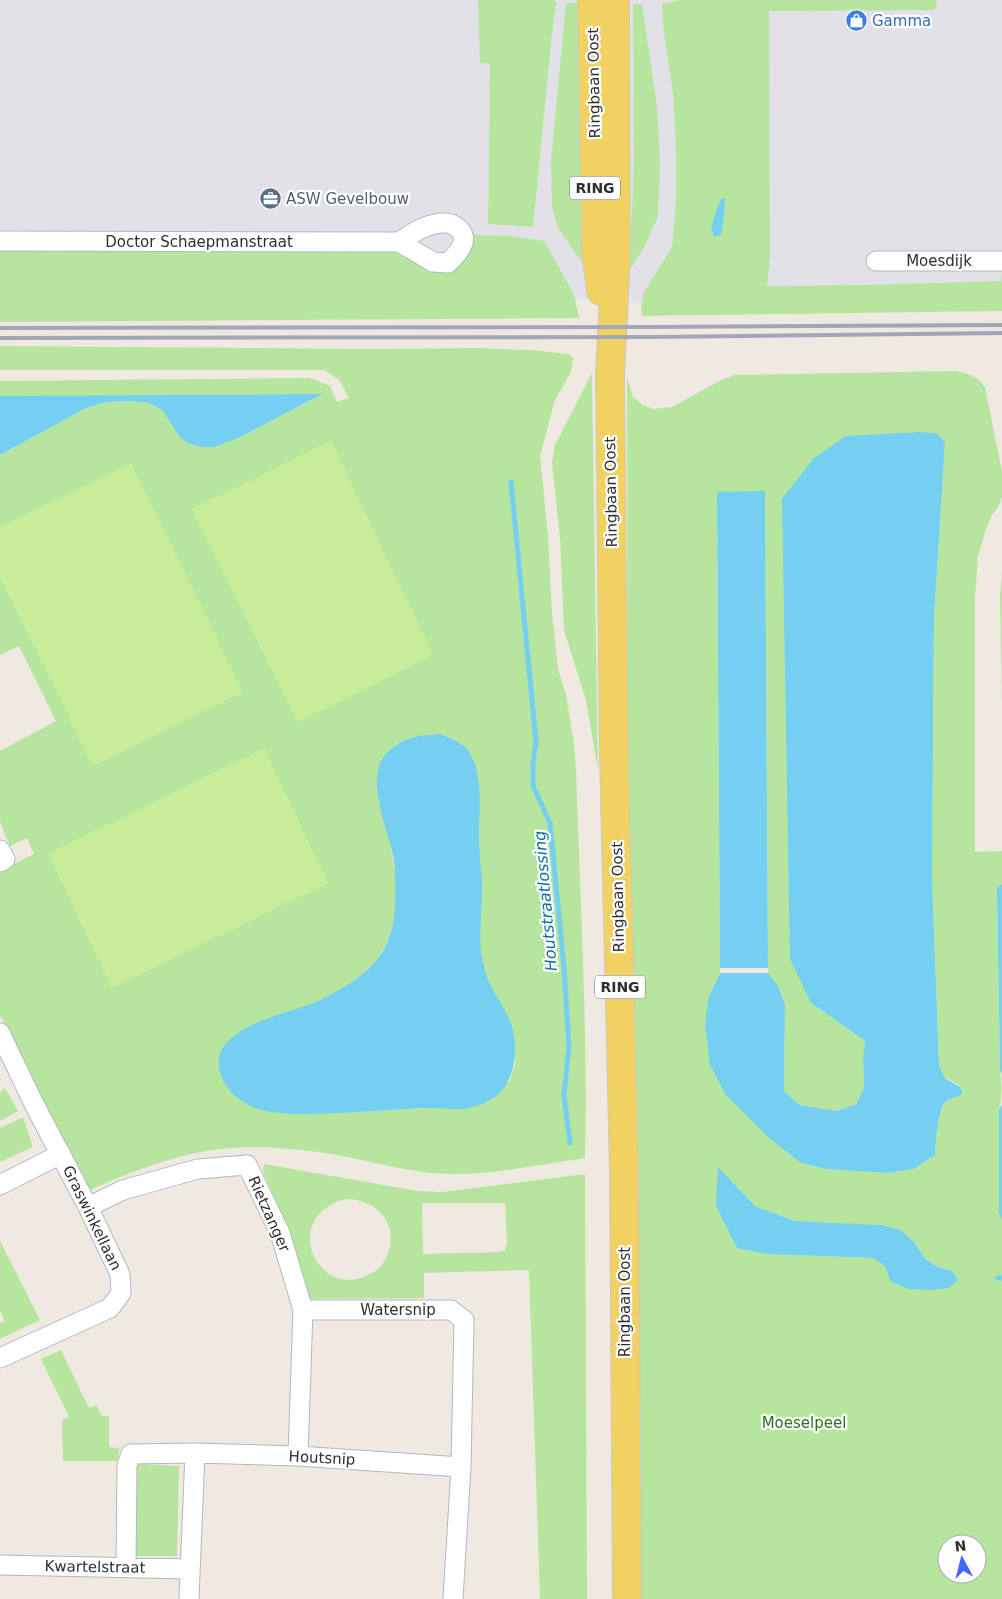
<svg xmlns="http://www.w3.org/2000/svg" width="1002" height="1599" font-family="'DejaVu Sans',sans-serif">
	<style>
		.industrial { fill: #e3e1e8 }
		.green { fill: #b6e59e; fill-rule: evenodd }
		.pitch { fill: #c9ec9a }
		.water { fill: #75cff0 }
		.lines { fill: none; stroke-linecap: round; stroke-linejoin: round }
		.stream { stroke: #75cff0; stroke-width: 5 }
		.minor-casing { stroke: #b4b7c1; stroke-width: 21 }
		.primary-casing { stroke: #c9c9c9; stroke-width: 30 }
		.minor { stroke: #fff; stroke-width: 19 }
		.primary { stroke: #f2d163; stroke-width: 28 }
		.rail { stroke: #a3a6b8; stroke-width: 4 }
		.labels { text-anchor: middle; stroke-width: 4.5; stroke-linejoin: round; paint-order: stroke }
		.shield { fill: #fff; stroke: #6d6d6d; stroke-width: 1 }
		.shield-label { font-size: 14px; font-weight: bold; fill: #2e2e2e }
		.shop-label { font-size: 15px; fill: #366cbe; stroke: #fff; text-anchor: start }
		.street-label { font-size: 15px; fill: #2e2e2e; stroke: #fff }
		.service-label { font-size: 15px; fill: #4e5e75; stroke: #fff; text-anchor: start }
		.park-label { font-size: 15px; fill: #2c6e1b; stroke: #fff }
		.water-label { font-size: 16px; font-style: italic; fill: #0d6fa3; stroke: #fff }
	</style>
	<rect width="100%" height="100%" fill="#efe9e1"/>
	<path class="industrial" d="M0 0H1002V282L772 289 637 303 23 257H0Z"/>
	<path class="green" d="M478 0H555L556 3 552 33 533 227 488 224 490 64 480 63Z
		M681 0H937L935 10 769 11 770 257 767 286 868 285 1001 281 1002 269V311L642 316 641 305 644 292 672 247 676 201V150L673 93 664 34 662 4Z
		M566 3H582L587 270 558 228 552 207 551 160Z
		M633 4H642L657 106 660 165 658 216 645 246 627 274C637 185 633 94 633 4Z
		M475 235 508 236 544 241 574 294 579 318 0 322V248L383 249 456 260Z
		M0 346 370 349 475 348 532 350 568 354 573 358 571 372 555 400 540 456 548 536 552 613 558 669 566 695 574 743 576 770C580 899 588 1029 585 1158 536 1165 479 1178 430 1173 390 1168 351 1156 311 1151 285 1148 257 1146 231 1148 180 1152 132 1171 86 1192L0 1015V871L34 854 27 838 10 846 0 822V751L56 721 19 646 0 655V455L84 409 105 402 131 401 149 403 162 410 180 437 215 447 238 438 322 395 0 396V381L310 378 330 386 337 402 349 398 339 380 325 370H0ZM440 734 474 763 479 782V841L482 882 479 939 482 963 488 981 512 1025 515 1044V1065L509 1082 462 1109 433 1108 326 1113 258 1023C278 1016 300 1010 319 1001 338 992 369 973 380 955 410 908 392 848 378 799L413 737Z
		M956 371C969 374 977 376 985 387L1002 472V497L998 507 992 515 986 529 978 556 975 597V852L1002 851V884L997 888 1000 1070C1002 1080 1002 1100 999 1110V1213L1002 1220V1599H636L628 771 627 377 633 397 643 405 654 409 672 407 721 380 735 375ZM938 434 945 444 934 618 932 875 939 1066 945 1078 958 1084 963 1091C959 1098 952 1097 946 1101 937 1110 936 1143 935 1155L914 1169 887 1173 826 1169 801 1163 708 999 720 973 717 492H765L768 968V973L777 984 785 1004 784 1091 799 1105 837 1111 856 1104 864 1088 863 1057 865 1041 811 1003ZM719 1168 755 1206 795 1221 883 1225 901 1230 914 1242 925 1259 938 1267 952 1271 886 1267 873 1258 766 1254 737 1248ZM947 1544H977V1574H947Z
		M592 373 598 770 586 700 564 630 560 537 552 463 555 445Z
		M1002 573V703L1000 595Z
		M5 1088 18 1111 0 1121V1092Z
		M23 1117 33 1147 0 1162V1128Z
		M264 1164 418 1191 442 1192 585 1174 587 1599H540L529 1270 424 1273V1298L306 1299 287 1229 263 1171ZM345 1199C372 1199 396 1218 390 1247 387 1259 381 1269 370 1274 319 1303 278 1218 345 1199ZM422 1203H505L507 1242 505 1250 499 1252 423 1254Z
		M0 1241 40 1320 0 1339V1323L5 1321 0 1311Z
		M61 1350 89 1408 96 1405 102 1416H109V1447L119 1448 118 1461H63L62 1420 69 1417 41 1359Z
		M136 1464 179 1466 177 1556H131Z"/>
	<path class="pitch" d="M331 441 433 655 297 722 192 509Z
		M131 463 243 692 93 766 0 577V527Z
		M264 748 328 883 112 988 48 854Z"/>
	<path class="water" d="M725 198 724 217 721 235 714 237 711 227C715 218 716 208 721 199Z
		M323 394 238 438 215 447H201L188 443 180 437 162 410 149 403 131 401 105 402 84 409 0 455V396Z
		M922 432 938 434 945 443 934 618 932 875 939 1066C941 1069 943 1075 945 1078 952 1084 959 1083 963 1092 959 1098 952 1097 946 1101 937 1110 936 1143 935 1155L914 1169 887 1173 826 1169 801 1163 768 1137 726 1095 710 1065 705 1025 708 999 720 973H768L777 984 785 1004 784 1091 799 1105 837 1111 856 1104 864 1088 863 1057 865 1041 811 1003 790 959 782 499 814 458 846 436Z
		M765 491 768 968H720L717 492Z
		M440 734C449 738 459 741 466 748 484 768 479 809 479 834 479 849 481 865 482 880 483 920 473 953 493 990 499 1001 508 1014 512 1026 514 1033 515 1042 515 1049 515 1080 501 1101 469 1108 458 1111 446 1108 434 1108 415 1108 395 1110 376 1111 345 1112 279 1119 253 1107 240 1102 229 1092 223 1080 198 1028 287 1015 318 1001 338 992 366 975 379 957 396 934 396 904 395 878 394 872 395 866 394 860 389 833 369 789 380 763 385 751 399 742 411 738 420 735 431 735 440 734Z
		M1002 884V1075L1000 1070 997 888Z
		M1002 1104V1220L999 1213V1110Z
		M718 1167 755 1206 795 1221 883 1225 901 1230 914 1242 925 1259 938 1267 952 1271 958 1280 949 1288 931 1290 908 1289 890 1281 886 1267 873 1258 766 1254 737 1248 716 1206Z"/>
	<g class="lines">
		<path class="stream" d="M511 482 536 741 533 762V786L550 823 564 968 569 1046 564 1095 570 1143
			M998 1278H1002"/>
		<defs>
			<path id="minor" d="M0 241 399 242 433 262 448 263C456 255 470 242 460 230 456 226 452 223 446 223 428 222 413 233 399 242
				M876 261H1002
				M0 850 5 859 0 862
				M0 1033 34 1104 88 1207 120 1274 121 1293 110 1308 0 1358
				M0 1185 61 1154
				M88 1207 123 1190 198 1169 247 1165 280 1233 303 1310 298 1456
				M303 1310H451L464 1320 461 1467
				M0 1565 190 1569
				M126 1568 127 1465 131 1454 195 1453
				M189 1599 195 1453 298 1456 461 1467 453 1599"/>
			<path id="primary" d="M592 0 596 250 601 291
				M615 0 616 254 610 375 614 754 624 1170 627 1599"/>
		</defs>
		<use href="#minor" class="minor-casing"/>
		<use href="#primary" class="primary-casing"/>
		<use href="#minor" class="minor"/>
		<use href="#primary" class="primary"/>
		<path class="rail" d="M0 328 650 327 1002 325
			M0 338 650 337 1002 333"/>
	</g>
	<defs>
		<symbol id="shop-disc" viewBox="-11 -11 22 22"><circle r="9.5" fill="#3f7fe0" stroke="#fff"/><path d="M-5-2.5h2.3a2.7 3.5 0 0 1 5.4 0H5L5.5 6h-11ZM-1.5-2.5h3a1.5 2.3 0 0 0-3 0Z" fill="#fff"/></symbol>
		<symbol id="office-disc" viewBox="-11 -11 22 22"><circle r="9.5" fill="#5c6f8a" stroke="#fff"/><path d="M-6-3h4V-5.5h4V-3h4V5H-6ZM-1-4.5V-3h2v-1.5ZM-6 0V1H6V0Z" fill="#fff"/></symbol>
	</defs>
	<g fill-rule="evenodd">
		<use href="#shop-disc" x="844" y="8" width="25" height="25"/>
		<use href="#office-disc" x="258" y="186" width="25" height="25"/>
	</g>
	<g class="labels">
		<g class="shield">
			<rect x="570" y="176.5" width="50" height="23" rx="4"/>
			<rect x="595" y="975.5" width="50" height="23" rx="4"/>
		</g>
		<g class="shield-label">
			<text x="595" y="193">RING</text>
			<text x="620" y="992">RING</text>
		</g>
		<g class="shop-label">
			<text x="872" y="26">Gamma</text>
		</g>
		<g class="street-label">
			<text transform="translate(594 83) rotate(-91)" y="5">Ringbaan Oost</text>
			<text x="199" y="247">Doctor Schaepmanstraat</text>
			<text x="939" y="266">Moesdijk</text>
			<text transform="translate(611 492) rotate(-91)" y="5">Ringbaan Oost</text>
			<text transform="translate(618 897) rotate(-91)" y="5">Ringbaan Oost</text>
			<text transform="translate(269 1214) rotate(66)" y="5">Rietzanger</text>
			<text transform="translate(92 1218) rotate(64)" y="5">Graswinkellaan</text>
			<text transform="translate(625 1302) rotate(-90)" y="5">Ringbaan Oost</text>
			<text x="398" y="1315">Watersnip</text>
			<text transform="translate(322 1458) rotate(3)" y="5">Houtsnip</text>
			<text transform="translate(95 1567) rotate(1)" y="5">Kwartelstraat</text>
		</g>
		<g class="service-label">
			<text x="286" y="204">ASW Gevelbouw</text>
		</g>
		<g class="park-label">
			<text x="804" y="1428">Moeselpeel</text>
		</g>
		<g class="water-label">
			<text transform="translate(545 901) rotate(-95)" y="6">Houtstraatlossing</text>
		</g>
	</g>
	<g transform="translate(962 1559) rotate(353)"><circle r="24" fill="#ffffff" stroke="#ababab"/>
	<path d="M0-4L9 19L0 12L-9 19Z" fill="#4264fb"/>
	<text y="-8" font-size="14" font-weight="bold" text-anchor="middle" fill="#2e2e2e">N</text>
	</g>
</svg>
